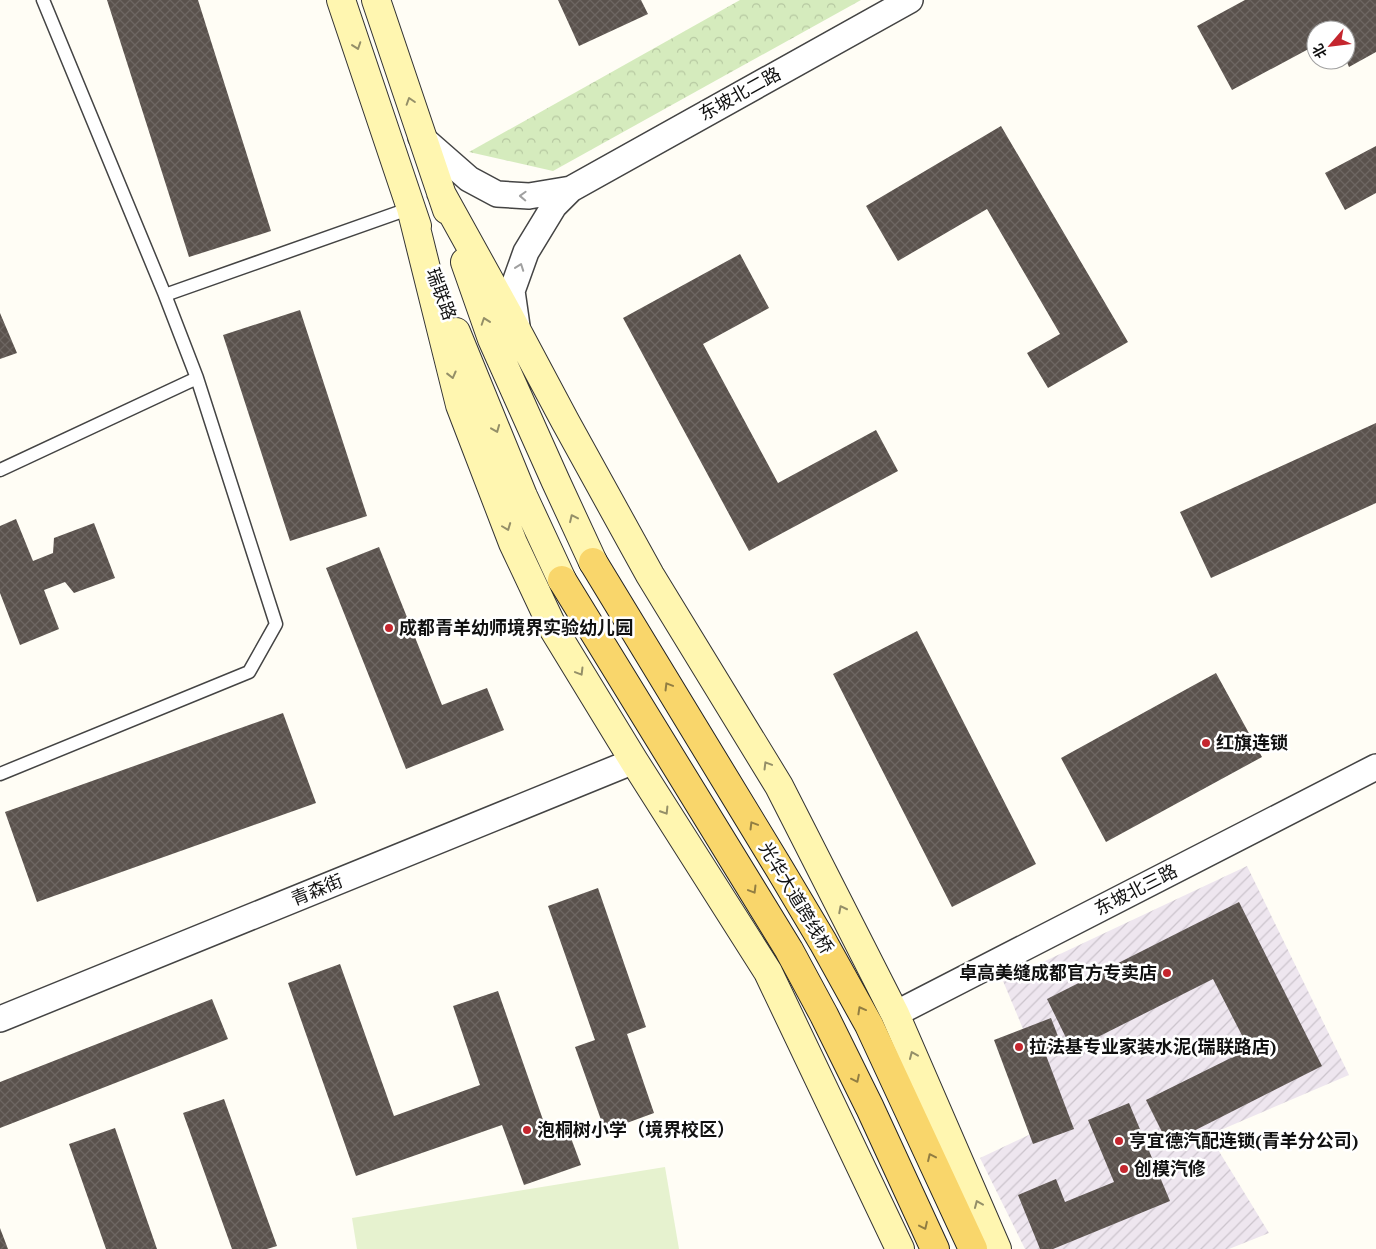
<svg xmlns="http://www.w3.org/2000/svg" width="1376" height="1249" font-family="'PT Serif','Noto Sans SC',serif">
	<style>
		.industrial { fill: url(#industrial-furrows) }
		.park { fill: url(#park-crowns) }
		.pitch { fill: #e6f2cf }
		.building { fill: url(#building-cross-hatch) }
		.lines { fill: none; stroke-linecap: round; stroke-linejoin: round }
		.service-casing { stroke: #444; stroke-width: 15 }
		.minor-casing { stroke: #444; stroke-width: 28 }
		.secondary-casing { stroke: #333; stroke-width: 30 }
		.primary-casing { stroke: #222; stroke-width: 30 }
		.service { stroke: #fff; stroke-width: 12 }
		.minor { stroke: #fff; stroke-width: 25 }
		.secondary { stroke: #fff6b0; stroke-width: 28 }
		.primary { stroke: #f9d66b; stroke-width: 28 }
		.oneway { stroke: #948f68 }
		.oneway2 { stroke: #a0a0a0 }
		.oneway3 { stroke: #917d42 }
		.poi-dot { fill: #c4262e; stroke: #fff; stroke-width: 2 }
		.labels { text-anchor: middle; stroke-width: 5; stroke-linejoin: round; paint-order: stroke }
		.street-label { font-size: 18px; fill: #111; stroke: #fff }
		.poi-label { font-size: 18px; font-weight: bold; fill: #111; stroke: #fff; text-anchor: start }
	</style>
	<defs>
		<pattern id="industrial-furrows" width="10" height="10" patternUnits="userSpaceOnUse" patternTransform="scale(1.25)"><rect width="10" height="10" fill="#eee6ef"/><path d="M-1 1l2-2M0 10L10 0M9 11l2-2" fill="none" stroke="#cbc4cc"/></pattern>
		<pattern id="park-crowns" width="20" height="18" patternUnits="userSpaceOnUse" patternTransform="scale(1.25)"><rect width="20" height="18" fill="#d5ebbd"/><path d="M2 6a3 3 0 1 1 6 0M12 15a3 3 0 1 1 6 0" fill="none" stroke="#b6c8a1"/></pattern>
		<pattern id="building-cross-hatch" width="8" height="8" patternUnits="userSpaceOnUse" patternTransform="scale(1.25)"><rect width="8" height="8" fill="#5a524d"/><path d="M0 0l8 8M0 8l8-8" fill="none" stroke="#6d6662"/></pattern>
	</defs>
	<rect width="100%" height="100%" fill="#fffdf5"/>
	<path class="industrial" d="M1247 866 1349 1075 1209 1135 1269 1233 1229 1249H1025L980 1158 1035 1132 1044 1079 1003 981Z"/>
	<path class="park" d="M740 0H861L553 171 469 152Z"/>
	<path class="pitch" d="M665 1167 679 1249H357L352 1218Z"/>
	<path class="building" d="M107 0H198L271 231 189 257Z
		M558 0H641L648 14 579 46Z
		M1245 0H1376V52L1349 67 1346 60V30H1316V45L1232 90 1197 26Z
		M1001 126 1128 342 1048 388 1027 353 1060 334 987 209 898 261 866 206Z
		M1376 146V193L1345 210 1325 173Z
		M740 254 769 308 703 344 778 483 876 430 898 471 749 551 623 318Z
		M300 310 367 516 290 541 223 335Z
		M0 313 17 353 0 359Z
		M1376 423V503L1211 578 1180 512Z
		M16 519 33 561 53 553 54 538 94 523 115 578 74 593 65 582 44 590 59 629 20 645 0 593V526Z
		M379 547 442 705 487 688 504 730 406 769 326 568Z
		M917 631 1036 864 952 907 833 674Z
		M1216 673 1262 757 1106 842 1061 758Z
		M283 713 316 803 37 902 5 812Z
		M598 888 646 1027 627 1034 654 1113 605 1131 575 1047 595 1040 548 906Z
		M1239 902 1322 1066 1168 1144 1146 1100 1249 1049 1213 979 1072 1050 1047 999Z
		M340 964 394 1116 480 1085 453 1006 498 991 549 1137 568 1130 581 1165 524 1185 502 1125 356 1176 288 983Z
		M212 999 228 1039 0 1128V1082Z
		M1051 1018 1061 1044 1044 1050 1074 1129 1033 1144 994 1040Z
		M224 1099 277 1246 267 1249H232L183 1113Z
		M1129 1103 1170 1201 1053 1249H1040L1018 1195 1056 1179 1065 1202 1114 1182 1088 1120Z
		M115 1128 157 1249H106L69 1144Z
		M0 1228 8 1249H0Z"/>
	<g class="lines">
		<defs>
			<path id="service" d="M165 295 411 208
				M0 470 197 378
				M0 774 249 672 276 624 197 378 165 295 43 0"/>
			<path id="minor" d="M421 137 469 179 497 194 529 196 571 189
				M517 326 512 291 526 252 554 206 571 189 910 0
				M895 1014 1376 767
				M0 1019 634 761"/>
			<path id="secondary" d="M341 0 417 226
				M376 0 447 210
				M441 193 508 314 565 421 650 575 779 786 895 1014 997 1249
				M411 208 460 405 513 543 554 630 634 761 768 972 900 1249
				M465 262 492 339 556 482 593 562
				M456 332 523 496 562 580"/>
			<path id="primary" d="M593 562 779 868 823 942 869 1025 973 1249
				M562 580 789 950 824 1015 870 1108 935 1249"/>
		</defs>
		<use href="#service" class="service-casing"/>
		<use href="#minor" class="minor-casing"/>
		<use href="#secondary" class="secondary-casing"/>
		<use href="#primary" class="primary-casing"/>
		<use href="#service" class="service"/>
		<use href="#minor" class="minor"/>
		<use href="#secondary" class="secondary"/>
		<use href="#primary" class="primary"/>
	</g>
	<defs><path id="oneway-chevron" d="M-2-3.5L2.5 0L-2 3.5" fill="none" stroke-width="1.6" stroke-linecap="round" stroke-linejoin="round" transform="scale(1.25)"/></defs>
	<g class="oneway">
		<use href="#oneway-chevron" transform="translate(357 46) rotate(71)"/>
		<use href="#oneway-chevron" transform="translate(410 101) rotate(-108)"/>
		<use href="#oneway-chevron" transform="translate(485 321) rotate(-109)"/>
		<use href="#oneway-chevron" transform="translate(452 375) rotate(76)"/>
		<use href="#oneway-chevron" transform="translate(496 429) rotate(68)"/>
		<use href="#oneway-chevron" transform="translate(573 518) rotate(-115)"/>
		<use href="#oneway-chevron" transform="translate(507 527) rotate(69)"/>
		<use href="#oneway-chevron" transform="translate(580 672) rotate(59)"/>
		<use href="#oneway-chevron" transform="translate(767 765) rotate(-121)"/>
		<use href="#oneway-chevron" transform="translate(665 811) rotate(58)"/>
		<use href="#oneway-chevron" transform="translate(842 909) rotate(-117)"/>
		<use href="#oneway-chevron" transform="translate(913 1055) rotate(-113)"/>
		<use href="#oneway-chevron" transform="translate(978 1204) rotate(-113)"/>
	</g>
	<g class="oneway2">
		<use href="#oneway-chevron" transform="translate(523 196) rotate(-178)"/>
		<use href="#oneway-chevron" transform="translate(520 267) rotate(-70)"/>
	</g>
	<g class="oneway3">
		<use href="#oneway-chevron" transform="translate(668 686) rotate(-121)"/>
		<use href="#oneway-chevron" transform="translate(753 825) rotate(-121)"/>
		<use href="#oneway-chevron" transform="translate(753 890) rotate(59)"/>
		<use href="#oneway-chevron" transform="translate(861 1010) rotate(-119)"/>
		<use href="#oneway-chevron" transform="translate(856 1079) rotate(64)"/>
		<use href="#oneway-chevron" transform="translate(931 1157) rotate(-115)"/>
		<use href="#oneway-chevron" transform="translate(924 1226) rotate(65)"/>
	</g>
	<g class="poi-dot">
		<circle cx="389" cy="628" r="5"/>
		<circle cx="1206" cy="743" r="5"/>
		<circle cx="1167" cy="973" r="5"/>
		<circle cx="1019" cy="1047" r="5"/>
		<circle cx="527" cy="1130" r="5"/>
		<circle cx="1119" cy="1141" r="5"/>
		<circle cx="1124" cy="1169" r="5"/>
	</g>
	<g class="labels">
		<g class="street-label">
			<text transform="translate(740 94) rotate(-29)" y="6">东坡北二路</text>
			<text transform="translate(441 294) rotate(70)" y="6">瑞联路</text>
			<text transform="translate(317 890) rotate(-22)" y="6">青森街</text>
			<text transform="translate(1136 890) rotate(-27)" y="6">东坡北三路</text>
			<text transform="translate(796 898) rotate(59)" y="6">光华大道跨线桥</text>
		</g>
		<g class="poi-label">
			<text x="399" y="634">成都青羊幼师境界实验幼儿园</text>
			<text x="1216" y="749">红旗连锁</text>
			<text x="1157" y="979" text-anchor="end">卓高美缝成都官方专卖店</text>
			<text x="1029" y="1053">拉法基专业家装水泥(瑞联路店)</text>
			<text x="537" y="1136">泡桐树小学（境界校区）</text>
			<text x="1129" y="1147">亨宜德汽配连锁(青羊分公司)</text>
			<text x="1134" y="1175">创模汽修</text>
		</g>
	</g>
	<g transform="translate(1331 45) rotate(242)"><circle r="24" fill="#ffffff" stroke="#a0a0a0"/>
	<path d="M0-4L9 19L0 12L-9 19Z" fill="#c4262e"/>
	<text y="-8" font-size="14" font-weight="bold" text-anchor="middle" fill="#111111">北</text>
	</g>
</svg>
